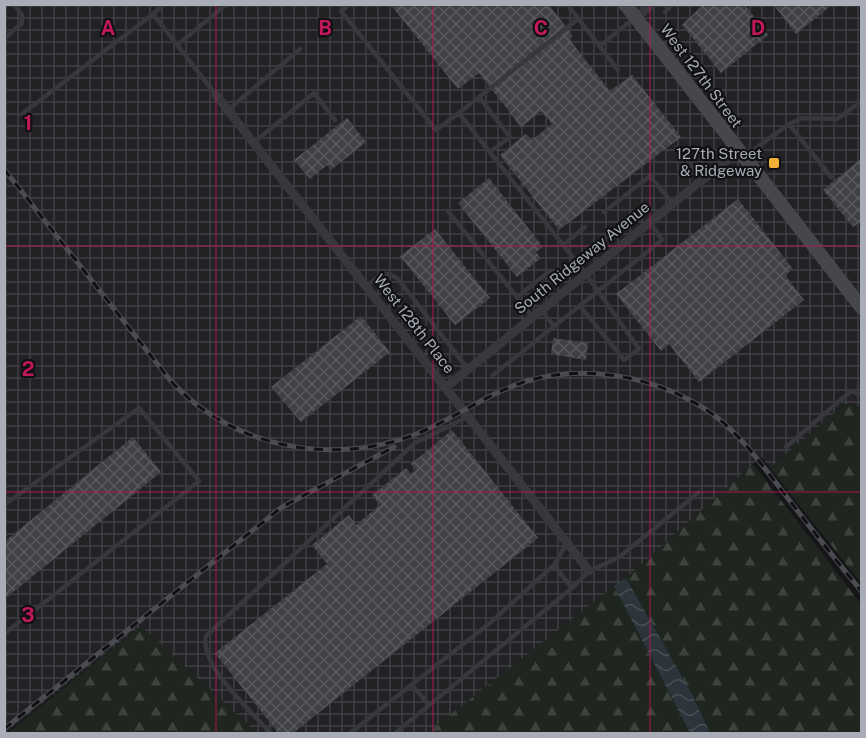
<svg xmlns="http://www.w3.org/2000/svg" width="866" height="738" font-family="'Public Sans',sans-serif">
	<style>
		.industrial { fill: url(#industrial-grid) }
		.forest { fill: url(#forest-firs) }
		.water { fill: url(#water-waves) }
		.building { fill: url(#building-cross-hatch) }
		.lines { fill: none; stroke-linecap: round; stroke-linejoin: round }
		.lane { stroke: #37383d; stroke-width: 4.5 }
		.street { stroke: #37383d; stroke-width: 9 }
		.secondary { stroke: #45474d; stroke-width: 14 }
		.rail-casing { stroke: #4a4c52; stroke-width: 5 }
		.rail { stroke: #111113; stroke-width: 3; stroke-dasharray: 9; stroke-linecap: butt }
		.grid { fill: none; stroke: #c2185b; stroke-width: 1.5; stroke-opacity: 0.55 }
		.poi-dot { fill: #f2b134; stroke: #111113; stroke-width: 2 }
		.labels { text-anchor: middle; stroke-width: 4.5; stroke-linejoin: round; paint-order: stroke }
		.street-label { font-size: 15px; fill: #a8adb8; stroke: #111113 }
		.poi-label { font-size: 15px; fill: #a8adb8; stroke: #111113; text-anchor: end }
		.grid-label { font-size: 20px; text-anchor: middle; font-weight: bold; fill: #c2185b; stroke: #111113; stroke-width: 4.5; stroke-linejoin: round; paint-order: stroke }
	</style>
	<defs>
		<pattern id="industrial-grid" width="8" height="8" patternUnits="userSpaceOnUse" patternTransform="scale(1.5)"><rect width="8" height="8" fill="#222225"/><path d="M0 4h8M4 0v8" fill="none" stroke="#3f3f43"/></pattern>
		<pattern id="forest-firs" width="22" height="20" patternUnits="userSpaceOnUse" patternTransform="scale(1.5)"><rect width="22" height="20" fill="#1e261f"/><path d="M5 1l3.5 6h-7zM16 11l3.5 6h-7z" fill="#3c433d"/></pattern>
		<pattern id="water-waves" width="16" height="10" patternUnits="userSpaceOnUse" patternTransform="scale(1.5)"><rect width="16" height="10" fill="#2c353c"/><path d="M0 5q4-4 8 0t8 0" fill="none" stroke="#485056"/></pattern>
		<pattern id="building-cross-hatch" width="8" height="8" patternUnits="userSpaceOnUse" patternTransform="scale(1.5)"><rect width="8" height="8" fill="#404145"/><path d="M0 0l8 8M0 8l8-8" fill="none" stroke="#595a5e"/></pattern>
	</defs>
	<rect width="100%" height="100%" fill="#161618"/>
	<path class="industrial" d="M4 5H861V407L845 404 770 468 761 457 626 578 432 729 435 733H257L141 626 5 733Z"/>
	<path class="forest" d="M845 404 861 407V583L770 468Z
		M753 464 861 604V733H710L693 696 626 578Z
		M614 586 690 733 435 734 432 729Z
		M141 626 257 733H11L9 732Z"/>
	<path class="water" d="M626 578 693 696 710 733H690L614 586Z"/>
	<path class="building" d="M704 4H744L768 35 721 73 682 25Z
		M773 4H833L796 34Z
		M391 5H549L573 36 569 39 610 91 632 75 681 137 559 230 500 155 526 134 532 140 552 124 541 111 521 127 479 73 458 89Z
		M347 118 366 142 331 170 327 165 310 179 294 160Z
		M862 158V221L853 227 823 190Z
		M489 178 543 247 536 252 541 258 517 277 458 203Z
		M738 199 793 269 785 275 804 300 699 382 669 344 661 351 616 294Z
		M435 229 490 298 455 325 400 256Z
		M361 316 390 352 301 422 271 387Z
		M553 338 588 343 586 360 551 354Z
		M452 430 538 538 292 734H279L215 653 327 564 312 545 349 515 356 525 380 505 372 495 406 468 411 474 416 470 411 464Z
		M133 437 161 472 7 597 4 593V542Z"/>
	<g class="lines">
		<path class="lane" d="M349 4 341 11 436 130 459 113
			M567 4 618 70
			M665 12 673 4
			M153 14 164 4
			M578 19 459 113 586 274 639 349 624 360 580 306
			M4 39 22 23V15L14 4
			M177 45 227 4
			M600 46 633 19
			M479 97 510 137 490 152
			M228 110 300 49
			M22 114 153 14 216 95
			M789 124 831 177
			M253 143 314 93 335 120
			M676 148 703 180
			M745 156 789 124 802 118 837 119 862 101
			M448 211 517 297
			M604 212 650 176 673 204
			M563 245 585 227
			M367 286 381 275 390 274 398 279 468 369
			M541 310 554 326
			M532 317 517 297 550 271
			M493 375 662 240 650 222
			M786 447 851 391 862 395
			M4 505 139 408 199 481 4 634
			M567 543 554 565 572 588 589 571 618 558 698 493
			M412 685 429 705
			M271 734C252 711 199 666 206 636L415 443 467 417
			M349 734 490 623 554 565
			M394 734 572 588"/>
		<path class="street" d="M636 18 652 4
			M216 95 589 571
			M445 388 738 151"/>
		<path class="secondary" d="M625 4 862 308"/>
		<defs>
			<path id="rail" d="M4 169 170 380C231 448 333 467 416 434 454 419 488 393 527 381 585 364 651 376 702 407 736 428 759 461 783 492 809 526 835 559 862 592
				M4 729 282 507 394 447"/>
		</defs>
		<use href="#rail" class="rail-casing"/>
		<use href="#rail" class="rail"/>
	</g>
	<path class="grid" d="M216 4V734M433 4V734M650 4V734M4 246H862M4 492H862"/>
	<rect class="poi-dot" x="768" y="157" width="12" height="12" rx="3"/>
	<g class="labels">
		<g class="street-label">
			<text transform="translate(701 76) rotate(53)" y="5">West 127th Street</text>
			<text transform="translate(582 258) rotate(-39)" y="5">South Ridgeway Avenue</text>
			<text transform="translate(414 324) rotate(52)" y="5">West 128th Place</text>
		</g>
		<g class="poi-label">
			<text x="762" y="159">127th Street<tspan x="762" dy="17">&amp; Ridgeway</tspan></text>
		</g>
	</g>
	<g class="grid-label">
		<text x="108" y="35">A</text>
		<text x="325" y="35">B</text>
		<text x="541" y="35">C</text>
		<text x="758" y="35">D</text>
		<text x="28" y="130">1</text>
		<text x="28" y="376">2</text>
		<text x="28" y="622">3</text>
	</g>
	<rect width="866" height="738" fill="none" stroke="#a8adb8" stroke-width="12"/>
</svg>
